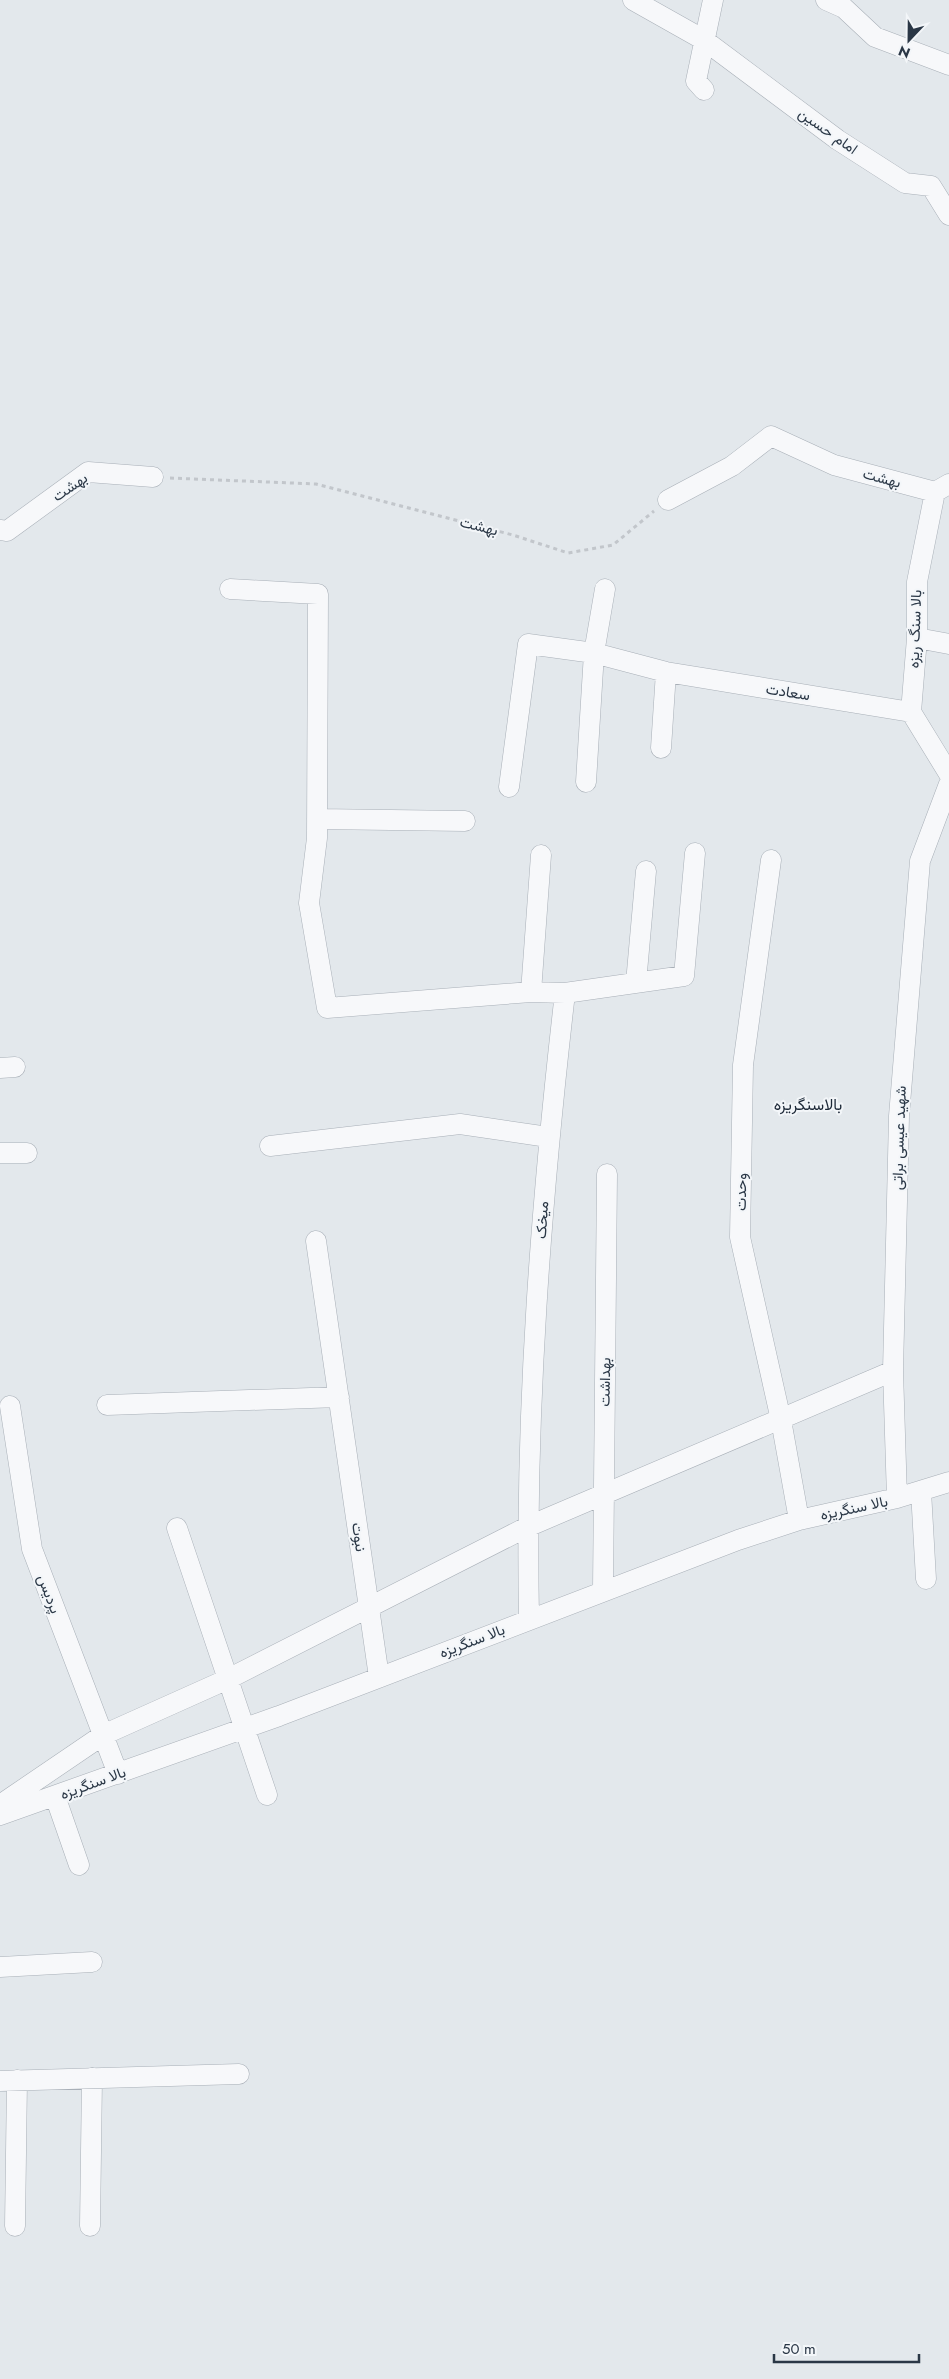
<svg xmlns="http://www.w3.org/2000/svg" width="949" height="2379" font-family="Jost,Vazirmatn,sans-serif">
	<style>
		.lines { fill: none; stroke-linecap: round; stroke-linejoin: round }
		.minor-casing { stroke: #a8afb7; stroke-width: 21 }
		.path { stroke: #c2c6cb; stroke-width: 3; stroke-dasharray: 4 4; stroke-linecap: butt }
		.minor { stroke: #f7f8fa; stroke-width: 20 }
		.labels { text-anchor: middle; stroke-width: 4; stroke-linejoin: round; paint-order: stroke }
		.street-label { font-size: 15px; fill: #2a3746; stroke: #f3f6f9 }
		.neighbourhood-label { font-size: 16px; fill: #1c2837; stroke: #f3f6f9 }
	</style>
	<rect width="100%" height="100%" fill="#e3e8ec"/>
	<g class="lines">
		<defs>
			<path id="minor" d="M633 0 704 40 838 140 905 183 931 186 949 215
				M826 0 844 8 875 37 949 65
				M704 90 696 81 713 0
				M949 484 935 492 917 582V638L911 712 949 774
				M668 500 732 466 771 436 834 465 935 492
				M0 530 7 531 88 472 153 477
				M230 589 318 594 317 838 309 903 327 1008 531 992
				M605 589 594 653 666 672 911 712
				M917 638 949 644
				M661 748 666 672
				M509 787 528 644 594 653 586 782
				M317 819 465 821
				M771 860 743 1065 740 1237 781 1420 799 1520
				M636 983 646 871
				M565 993 684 976 695 853
				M0 1068 15 1067
				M270 1146 460 1124 548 1137
				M0 1153H27
				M316 1241 379 1677
				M107 1405 339 1397
				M10 1406 32 1549 118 1774
				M921 1491 926 1579
				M897 1498 893 1371 899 1116 920 861 949 784
				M177 1528 267 1795
				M603 1590 607 1174
				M529 1619C525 1410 541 1201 565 993L531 992 541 855
				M55 1796 79 1865
				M0 1805 103 1735 228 1679 527 1527 893 1371
				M0 1815 279 1716 738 1540 799 1520 897 1498 949 1482
				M0 1967 92 1962
				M0 2081 239 2074
				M15 2226 17 2080
				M90 2226 92 2078"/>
		</defs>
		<use href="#minor" class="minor-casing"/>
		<path class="path" d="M170 478 316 484 513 535 568 553 613 545 654 511"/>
		<use href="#minor" class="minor"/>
	</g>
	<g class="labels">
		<g class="street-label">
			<text transform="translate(828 131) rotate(35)" y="5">امام حسین</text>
			<text transform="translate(882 478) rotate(15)" y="5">بهشت</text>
			<text transform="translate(70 487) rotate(-34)" y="5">بهشت</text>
			<text transform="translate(479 526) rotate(14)" y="5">بهشت</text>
			<text transform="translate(915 629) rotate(-88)" y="5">بالا سنگ ریزه</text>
			<text transform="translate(788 692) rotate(9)" y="5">سعادت</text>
			<text transform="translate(899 1138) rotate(-88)" y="5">شهید عیسی براتی</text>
			<text transform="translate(741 1192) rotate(-89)" y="5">وحدت</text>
			<text transform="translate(542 1220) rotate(-86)" y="5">میخک</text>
			<text transform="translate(605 1382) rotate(-89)" y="5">بهداشت</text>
			<text transform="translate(854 1508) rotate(-12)" y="5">بالا سنگریزه</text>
			<text transform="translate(359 1537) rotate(82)" y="5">نبوت</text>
			<text transform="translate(49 1594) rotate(69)" y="5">پردیس</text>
			<text transform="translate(472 1641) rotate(-21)" y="5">بالا سنگریزه</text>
			<text transform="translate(93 1783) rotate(-20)" y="5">بالا سنگریزه</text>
		</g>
		<g class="neighbourhood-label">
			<text x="808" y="1110">بالاسنگریزه</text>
		</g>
	</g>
	<g transform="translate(909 40) rotate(202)" stroke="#f3f6f9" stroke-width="4" paint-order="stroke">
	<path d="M0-4L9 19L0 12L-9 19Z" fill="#2a3746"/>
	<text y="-8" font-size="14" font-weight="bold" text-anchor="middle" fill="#2a3746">N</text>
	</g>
	<path d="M774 2354v8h145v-8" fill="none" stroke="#2a3746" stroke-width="2.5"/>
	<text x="782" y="2354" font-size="15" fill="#2a3746" stroke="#f3f6f9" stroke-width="4" paint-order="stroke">50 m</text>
</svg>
